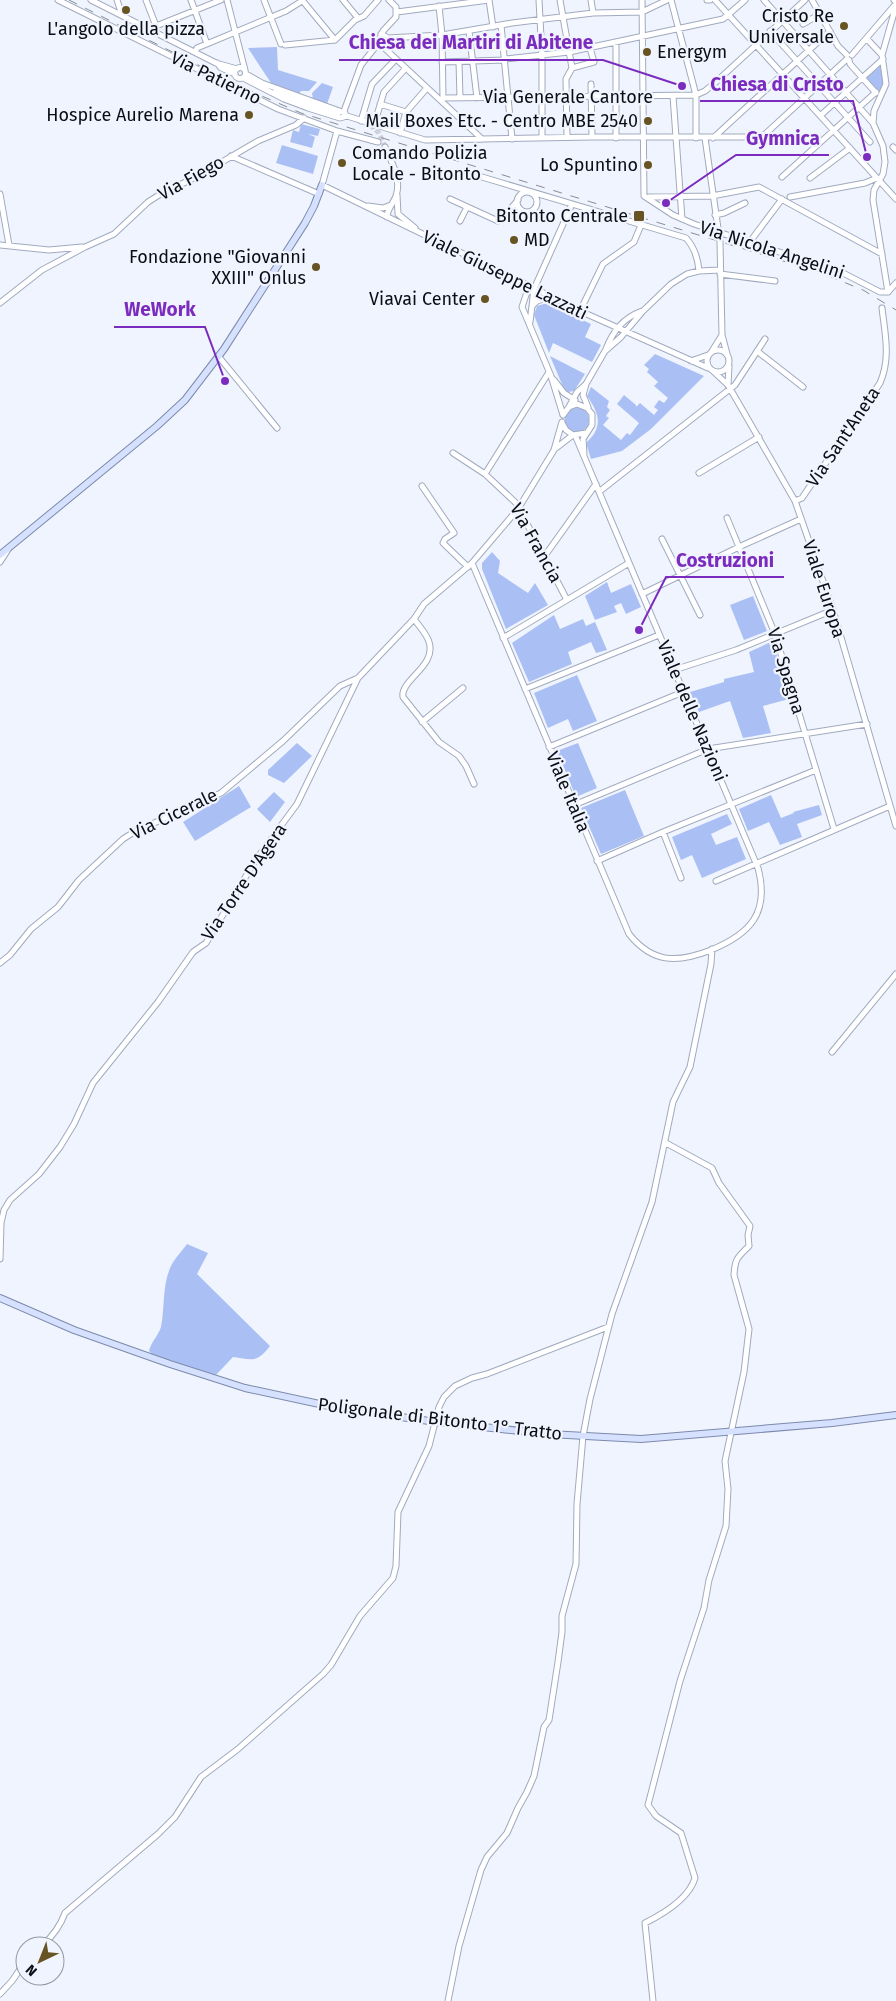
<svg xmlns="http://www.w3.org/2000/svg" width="896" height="2001" font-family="'Fira Sans',sans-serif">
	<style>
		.green { fill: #aac0f5 }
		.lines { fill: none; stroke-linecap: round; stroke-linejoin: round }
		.minor-tunnel { stroke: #ced1db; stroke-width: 5; stroke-dasharray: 5 2.5; stroke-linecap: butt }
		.minor-casing { stroke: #a0aabf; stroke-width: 7 }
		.major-casing { stroke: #7c8aab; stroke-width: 8 }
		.minor { stroke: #fff; stroke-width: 5 }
		.major { stroke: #d5e1fe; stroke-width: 6 }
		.rail { stroke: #888c94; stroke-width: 1; stroke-dasharray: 9 9; stroke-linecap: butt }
		.poi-dot { fill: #685322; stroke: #f0f4fe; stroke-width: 2 }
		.labels { text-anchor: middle; stroke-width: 4.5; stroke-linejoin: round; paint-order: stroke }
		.poi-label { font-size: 18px; fill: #0a0d14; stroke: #f0f4fe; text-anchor: end }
		.street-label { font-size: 18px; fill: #0a0d14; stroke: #f0f4fe }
		.leader { fill: none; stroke: #7b2cbf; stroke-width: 2 }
		.callout-dot { fill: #7b2cbf; stroke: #f0f4fe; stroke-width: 2 }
		.callout-label { font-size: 19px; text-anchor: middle; font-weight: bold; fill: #7b2cbf; stroke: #f0f4fe; stroke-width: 4.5; stroke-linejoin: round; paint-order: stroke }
	</style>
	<rect width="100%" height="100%" fill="#f0f4fe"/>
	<path class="green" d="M277 47 278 70 317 82 309 91H301L299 94 271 83 248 48Z
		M881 64 884 84 880 95 865 78Z
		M322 83 333 87 327 104 313 100 312 93Z
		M301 124 320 129 318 136 308 134 315 137 312 148 290 142 293 130 299 132Z
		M282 145 318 156 313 174 276 163Z
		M547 303 591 324 585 337 601 345 592 362 553 343 549 353 534 315 537 306Z
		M655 354 704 376 651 429 622 451 591 459 586 443C604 427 599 413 587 396L591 387 609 401 607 407 610 410 606 416 609 418 603 425 621 440 627 433 630 435 639 423 617 404 624 395 636 405V407L640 403 654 415 658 410 654 407 659 400 664 403 668 398 654 386 658 382 647 372 649 369 644 365Z
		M550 356 585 374 574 391 568 392 564 389Z
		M565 420a12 12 0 1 1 24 0a12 12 0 1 1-24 0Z
		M492 552 500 561 498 573 528 593 535 583 548 605 506 629 482 569V563Z
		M607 582 611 593 631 584 641 607 626 614 621 603 614 606 617 612 595 620 585 596Z
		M753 596 767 631 744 640 730 605Z
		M554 615 560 629 583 619 586 626 595 622 607 650 596 653 591 642 568 652 572 664 529 682 512 643Z
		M773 641 789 699 763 706 771 733 743 738 730 701 699 712 690 692 724 682V679L754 672 749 652Z
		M577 675 597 721 573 731 568 719 548 728 534 693Z
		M297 743 312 756 284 783 268 775V770Z
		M578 743 597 788 576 797 557 751Z
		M239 786 251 807 195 841 183 822Z
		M625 790 644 836 601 854 581 808Z
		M274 792 285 802 270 822 257 809Z
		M771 795 781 818 794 813 793 812 819 805 822 815 797 824 802 837 780 845 769 822 748 831 739 809Z
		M727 814 732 824 711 834 716 845 737 837 746 859 702 878 692 855 681 860 672 837Z
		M187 1244 208 1253 197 1274 270 1346C257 1363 252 1360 233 1357L216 1375 153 1355 149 1351C151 1342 158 1336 161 1327 165 1306 162 1285 171 1266 175 1258 182 1251 187 1244Z"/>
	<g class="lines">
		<path class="minor-tunnel" d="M370 125 379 133 385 147"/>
		<defs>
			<path id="minor" d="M58 0 278 109 337 131 378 142
				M91 0 216 63 237 69
				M117 0 122 15
				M146 0 156 26
				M191 0 207 44
				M227 0 245 70
				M264 0 281 44
				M302 0 335 40
				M343 0 358 18
				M489 0 493 27
				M539 0 542 56V138
				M560 0 572 68 566 79 567 137
				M591 0 593 13
				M642 0 644 196 673 215 694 224 843 273 880 292H888
				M671 0 696 95V138
				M707 0H710
				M715 0 896 199
				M764 0 873 123
				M812 0 838 46 847 55
				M894 0 896 2
				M439 6 442 35 443 98
				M397 12 489 0
				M803 24 820 14
				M501 25 512 139
				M154 31 156 26 221 0
				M469 31 477 98
				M770 31 870 142
				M381 34 388 38 442 35 512 23 593 13 642 12 667 0
				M867 39 882 55
				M379 43 482 139
				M285 45 335 40 355 20 364 16 378 0
				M195 52 197 48 286 11 302 1
				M852 55 894 6
				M505 59 569 52 723 19 745 0
				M849 60 850 64 876 93
				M442 62 505 60
				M459 62 460 98
				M217 63 221 68 235 74
				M234.5 73a5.5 5.5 0 1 1 11 0a5.5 5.5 0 1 1-11 0Z
				M572 68 594 62 590 48
				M246 74 262 83 345 113
				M243 78 284 99 308 108 340 118 347 116
				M591 84 592 137
				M275 92 338 114
				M673 96 682 219
				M441 100 443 98 696 95 705 91 717 81 805 0
				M380 104 406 112
				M344 111 361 65 377 45 383 31 396 17V7L389 0
				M821 115 883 59
				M347 116 425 140 592 137H762L847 59
				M361 121 372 84 396 59
				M374 125 384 92 406 68
				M337 131 322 185 589 315 708 368
				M400 133 406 112 427 88
				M616 138V42
				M705 138 720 242 722 335 727 354
				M713 138 830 31
				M385 147C391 161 402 179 396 196 393 204 387 209 387 217
				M893 147 896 150
				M231 156 319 194
				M482 177 686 238C695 248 698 258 699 271
				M782 177 876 92
				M810 178 850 148
				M517 202a10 10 0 1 1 20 0a10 10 0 1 1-20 0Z
				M0 194 9 245
				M397 195 398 214 415 228
				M648 197 712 196 759 187 882 254
				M790 197 865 183 877 178
				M450 199 498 221 501 220 518 200
				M368 206 383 208 391 205
				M715 215 724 213 745 203
				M460 221 467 207
				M749 243 782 199
				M0 245 49 250 82 247
				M720 274 775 281
				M529 286 522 307 551 376 563 415
				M888 292 873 200 874 190 883 174 885 162 883 146 873 123 874 111 886 84 882 55 896 6
				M888 292 896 283
				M0 303 42 270 85 247 114 234 148 202 159 195 198 176 258 141 296 125 304 118
				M532 306 534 289 572 204
				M580 311 603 264 634 242 641 225
				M530 322 532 306 537 301 550 297
				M606 349C613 331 623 318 642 311
				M707 361a11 11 0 1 1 22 0a11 11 0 1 1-22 0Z
				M712 351 722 335
				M757 351 803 387
				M219 357 277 428
				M691 361 708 355
				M714 372 728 385 795 501 833 610 896 826
				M554 380 564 393 575 400
				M586 384 583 395 588 407
				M728 385 729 366
				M569 407 577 392 586 384 605 351 621 337 643 311 671 284 687 274 699 271 720 270
				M563 415 569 407 577 404 587 408 592 414V425L583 439 584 455
				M562 423 566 430 573 435 586 433
				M556 448 573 435
				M453 453 485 474 516 503 567 600
				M699 473 759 437
				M485 474 549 372
				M422 486 454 533 445 539 443 543 468 567
				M600 491 735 385 765 339
				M795 501 802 498 880 383C891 358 885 334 882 308
				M727 518 775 634 834 829
				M662 539 700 615
				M544 557 596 484
				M0 562 9 548
				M472 563 629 934C653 964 678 963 711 950 750 934 770 913 758 868L575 435
				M642 594 741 546 801 519
				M414 619C419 626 427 634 429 642 437 666 400 680 403 697L439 742 459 756 466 766 474 784
				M503 638 629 563
				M674 670 736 650 833 610
				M525 689 659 635
				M422 722 463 688
				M549 747 683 692
				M574 805 708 749 867 724
				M663 832 681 878
				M597 861 663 832 816 770
				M716 881 890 806
				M0 963 10 955 31 929 58 907 79 880 123 839 134 832 221 793 283 741 340 686 358 678
				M832 1052 896 974
				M0 1259 1 1223 4 1210 10 1200 39 1174 60 1147 74 1124 93 1083 158 1002 193 952 206 943 255 861 297 804 358 678 414 619 424 604 472 563 518 509 554 450 562 422
				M42 1946C53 1936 60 1927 65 1913L158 1834 175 1817 201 1777 238 1749 323 1674 331 1665 360 1616 393 1578 396 1566 398 1512 429 1446 439 1407 444 1397 455 1386 472 1378 487 1374 608 1327
				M0 1994 12 1981 25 1962
				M448 2001 459 1946 481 1870 487 1857 507 1833 518 1808 527 1792 534 1776 544 1727 549 1720 558 1662 562 1632V1616L576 1564 577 1504 583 1436 590 1399 612 1314 652 1202 673 1102 690 1067 711 964 712 949
				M653 2001 645 1923C663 1914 689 1899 695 1878L681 1833 656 1816 648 1805 680 1681 704 1608 709 1580 726 1526 728 1489 725 1461 744 1372 749 1329 734 1275C735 1258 738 1257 749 1246L748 1235 750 1226 719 1183 712 1168 666 1143"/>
			<path id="major" d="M0 555 157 426 185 400 224 349 305 223 314 206 322 185
				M0 1298 74 1330 170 1364 245 1388 338 1408 436 1422 549 1434 641 1439 832 1423 896 1415"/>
		</defs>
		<use href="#minor" class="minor-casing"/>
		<use href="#major" class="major-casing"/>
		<use href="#minor" class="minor"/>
		<use href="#major" class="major"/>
		<path class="rail" d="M69 0 248 90 301 113 819 272 863 290 896 310"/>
	</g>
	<g class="poi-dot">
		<circle cx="126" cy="10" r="5"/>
		<circle cx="844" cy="26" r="5"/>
		<circle cx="647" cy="52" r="5"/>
		<circle cx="249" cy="115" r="5"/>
		<circle cx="648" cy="121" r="5"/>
		<circle cx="342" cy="163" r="5"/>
		<circle cx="648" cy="165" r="5"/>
		<rect x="633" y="210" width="12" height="12" rx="2.5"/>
		<circle cx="514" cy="240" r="5"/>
		<circle cx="316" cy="267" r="5"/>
		<circle cx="485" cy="299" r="5"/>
	</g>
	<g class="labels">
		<g class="poi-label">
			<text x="834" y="22">Cristo Re<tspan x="834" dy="21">Universale</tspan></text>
			<text x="126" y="35" text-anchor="middle">L'angolo della pizza</text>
			<text x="657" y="58" text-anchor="start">Energym</text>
			<text x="239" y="121">Hospice Aurelio Marena</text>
			<text x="638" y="127">Mail Boxes Etc. - Centro MBE 2540</text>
			<text x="352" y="159" text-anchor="start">Comando Polizia<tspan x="352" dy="21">Locale - Bitonto</tspan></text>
			<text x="638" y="171">Lo Spuntino</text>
			<text x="628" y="222">Bitonto Centrale</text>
			<text x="524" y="246" text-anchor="start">MD</text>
			<text x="306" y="263">Fondazione "Giovanni<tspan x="306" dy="21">XXIII" Onlus</tspan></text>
			<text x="475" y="305">Viavai Center</text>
		</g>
		<g class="street-label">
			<text transform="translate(216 78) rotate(26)" y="6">Via Patierno</text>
			<text x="568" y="103">Via Generale Cantore</text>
			<text transform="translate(191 178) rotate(-29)" y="6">Via Fiego</text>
			<text transform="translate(772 250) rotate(18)" y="6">Via Nicola Angelini</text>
			<text transform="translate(505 275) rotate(26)" y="6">Viale Giuseppe Lazzati</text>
			<text transform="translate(843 437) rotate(-56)" y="6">Via Sant'Aneta</text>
			<text transform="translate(536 543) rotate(61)" y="6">Via Francia</text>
			<text transform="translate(824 589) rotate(72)" y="6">Viale Europa</text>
			<text transform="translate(786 671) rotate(73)" y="6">Via Spagna</text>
			<text transform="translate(692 711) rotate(67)" y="6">Viale delle Nazioni</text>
			<text transform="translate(568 792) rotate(67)" y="6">Viale Italia</text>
			<text transform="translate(174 814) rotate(-26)" y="6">Via Cicerale</text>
			<text transform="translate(244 882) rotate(-56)" y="6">Via Torre D'Agera</text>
			<text transform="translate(440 1419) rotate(7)" y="6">Poligonale di Bitonto 1° Tratto</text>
		</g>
	</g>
	<path class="leader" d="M682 86L603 60H339M867 157L853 101H700M666 203L736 155H829M225 381L205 327H114M639 630L666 577H784"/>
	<g class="callout-dot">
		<circle cx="682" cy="86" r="5"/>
		<circle cx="867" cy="157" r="5"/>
		<circle cx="666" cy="203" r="5"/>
		<circle cx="225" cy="381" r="5"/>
		<circle cx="639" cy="630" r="5"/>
	</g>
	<g class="callout-label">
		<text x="471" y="49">Chiesa dei Martiri di Abitene</text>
		<text x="777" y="91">Chiesa di Cristo</text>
		<text x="783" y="145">Gymnica</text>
		<text x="160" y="316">WeWork</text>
		<text x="725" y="567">Costruzioni</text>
	</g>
	<g transform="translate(40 1961) rotate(223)"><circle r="24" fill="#f0f4fe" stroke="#9498a0"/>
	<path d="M0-4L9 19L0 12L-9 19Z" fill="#685322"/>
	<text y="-8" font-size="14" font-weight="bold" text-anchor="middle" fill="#0a0d14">N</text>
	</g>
</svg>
